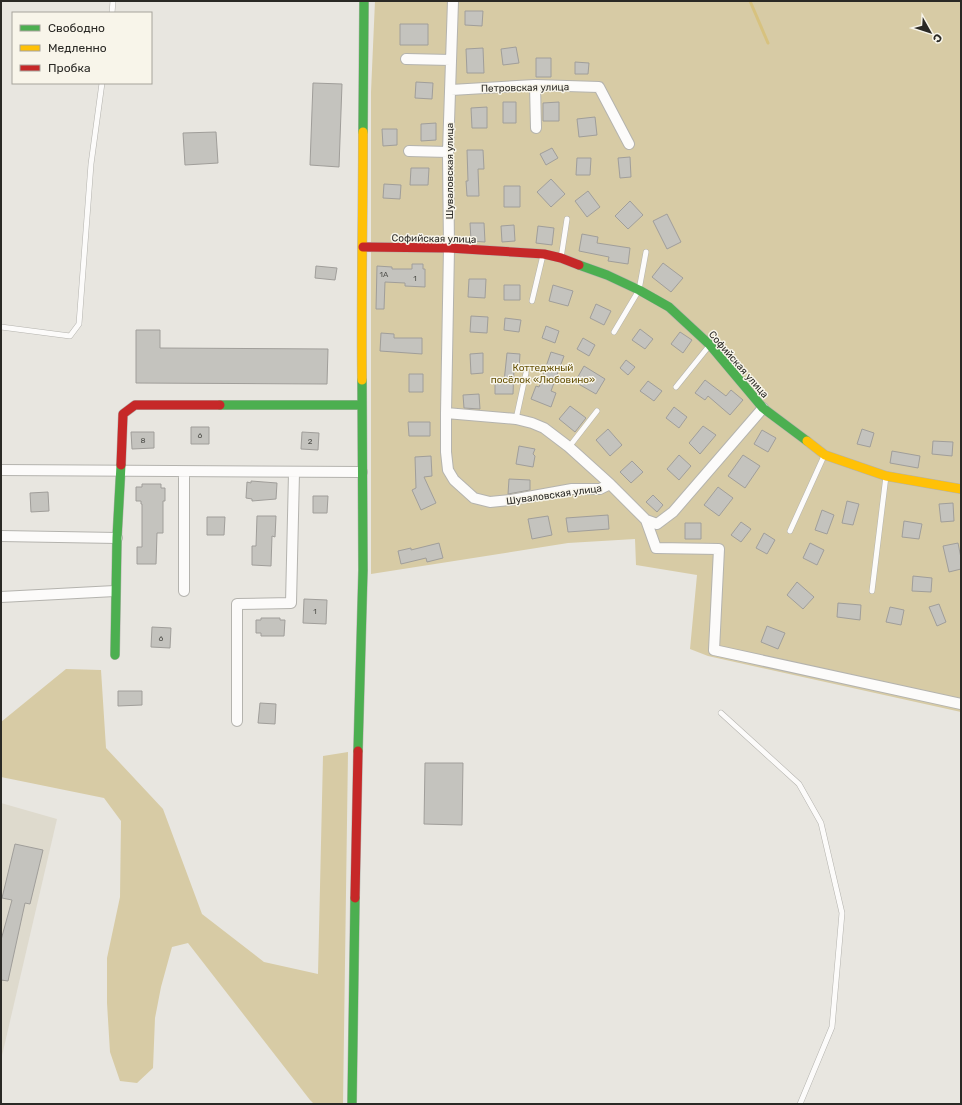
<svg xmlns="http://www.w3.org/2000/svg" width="962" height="1105" font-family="Rubik,sans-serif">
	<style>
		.built { fill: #dedacd }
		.green { fill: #d7cba5 }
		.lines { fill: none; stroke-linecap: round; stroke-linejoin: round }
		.stream { stroke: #d7c27f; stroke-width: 3 }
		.building { fill: #c4c3be; stroke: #a09e9a }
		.lane-casing { stroke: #b4b3ae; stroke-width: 6 }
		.street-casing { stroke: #b4b3ae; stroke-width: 12 }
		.fast-casing { stroke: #b4b3ae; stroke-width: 10 }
		.slow-casing { stroke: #b4b3ae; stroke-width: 10 }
		.jam-casing { stroke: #b4b3ae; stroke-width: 10 }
		.lane { stroke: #fcfbfa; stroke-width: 5 }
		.street { stroke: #fcfbfa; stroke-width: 10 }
		.fast { stroke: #4caf50; stroke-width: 9 }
		.slow { stroke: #ffc107; stroke-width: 9 }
		.jam { stroke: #c62828; stroke-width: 9 }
		.labels { text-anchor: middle; stroke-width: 3; stroke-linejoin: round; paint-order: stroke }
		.number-label { font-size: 8px; fill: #50504b }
		.street-label { font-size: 10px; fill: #2a2925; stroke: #f8f5ea }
		.park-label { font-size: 10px; fill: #675308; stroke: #f8f5ea }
	</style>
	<rect width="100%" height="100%" fill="#e8e6e0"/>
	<path class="built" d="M1 803 57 819 1 1060Z"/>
	<path class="green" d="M375 1H961V712L708 656 690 649 697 575 636 565 635 539 568 543 371 574V92Z
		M66 669 101 670 106 748 163 809 202 914 264 962 318 974 323 756 348 752 343 1104H314L310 1100 188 943 172 947 161 987 155 1018 153 1068 137 1083 120 1081 110 1052 107 1003V958L120 897 121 821 104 798 1 777V722Z"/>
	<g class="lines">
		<path class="stream" d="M750 1 768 43"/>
	</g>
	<path class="building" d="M465 11H483L482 26 465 25Z
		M400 24H428V45H400Z
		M516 47 519 63 503 65 501 49Z
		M483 48 484 73H467L466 49Z
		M536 58H551V77H536Z
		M575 62 589 63 588 74H575Z
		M416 82 433 83 432 99 415 98Z
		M313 83 342 84 339 167 310 165Z
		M503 102H516V123H503Z
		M559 102V121H543V103Z
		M487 107V128H472L471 108Z
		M595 117 597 135 579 137 577 119Z
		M436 123V140L421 141V124Z
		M382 129H397V145L383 146Z
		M216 132 218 163 185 165 183 133Z
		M552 148 558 158 546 165 540 154Z
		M467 150H483L484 169H478L479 196H467L466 181H468Z
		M630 157 631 177 620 178 618 158Z
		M577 158H591L590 175H576Z
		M411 168H429L428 185H410Z
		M551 179 565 194 551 207 537 192Z
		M384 184 401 185 400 199 383 198Z
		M504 186H520V207H504Z
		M588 191 600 207 587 217 575 201Z
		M630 201 643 215 628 229 615 216Z
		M667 214 681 242 667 249 653 221Z
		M470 223H484L485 242 471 241Z
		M514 225 515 241 502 242 501 226Z
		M538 226 554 228 552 245 536 243Z
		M582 234 598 237 597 243 630 248 628 264 608 261 609 257 579 251Z
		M663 263 683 278 671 292 652 277Z
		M412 264H423V269H425V287L405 286V283L385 282 384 309H376L377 266 392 267V269H412Z
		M316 266 337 268 335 280 315 278Z
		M469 279H486L485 298 468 297Z
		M504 285H520V300H504Z
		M553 285 573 291 568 306 549 301Z
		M596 304 611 311 604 325 590 318Z
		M471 316 488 317 487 333 470 332Z
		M505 318 521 320 519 332 504 330Z
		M546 326 559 331 555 343 542 338Z
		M640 329 653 339 645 349 632 340Z
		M136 330H160V348L328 349 327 384 136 383Z
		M680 332 692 340 683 353 671 344Z
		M381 333 394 334V338H422V354L380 351Z
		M583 338 595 345 589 356 577 349Z
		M551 352 564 356 551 391 556 393 551 407 531 399 536 386 539 387Z
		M483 353V373L471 374 470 354Z
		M507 353 520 354 519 369H514L513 394H495V382H504Z
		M626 360 635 367 628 375 620 368Z
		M584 366 605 379 596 394 575 382Z
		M409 374H423V392H409Z
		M705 380 726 396 731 390 743 400 730 415 708 396 705 400 695 393Z
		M648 381 662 391 654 401 640 391Z
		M479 394 480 409 464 408 463 395Z
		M570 406 586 418 575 432 559 419Z
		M674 407 687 417 679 428 666 418Z
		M408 422H430V436H409Z
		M703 426 716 435 700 454 689 443Z
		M191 427H209V444H191Z
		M608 429 622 445 610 456 596 440Z
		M862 429 874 433 870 447 857 444Z
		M762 430 776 438 768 452 754 444Z
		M131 432H154V448L132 449Z
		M302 432 319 433 318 450 301 449Z
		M933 441 953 442 952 456 932 454Z
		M519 446 535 449 533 454 535 456 533 467 516 464Z
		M892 451 920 456 918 468 890 463Z
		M679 455 691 466 679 480 667 469Z
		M743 455 760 466 745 488 728 476Z
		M431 456 432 476 424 477 436 503 421 510 412 490 416 488 415 457Z
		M632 461 643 472 631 483 620 472Z
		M509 479 530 480V490L508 494Z
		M251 481 277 483 276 499 252 501V499L246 498 247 482 251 483Z
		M142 484H161V488H165V501H163V533H157L156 564H137V547H142V504H141V501H136V487H142Z
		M718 487 733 498 719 516 704 505Z
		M48 492 49 511 31 512 30 493Z
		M653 495 663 505 657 512 646 502Z
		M313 496H328L327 513H313Z
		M847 501 859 504 853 525 842 523Z
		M953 503 954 521 941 522 939 504Z
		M822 510 834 515 827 534 815 530Z
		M608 515 609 529 568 532 566 518Z
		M257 516H276L275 537 272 536 271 566 252 565V546H256Z
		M548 516 552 535 532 539 528 519Z
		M207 517H225L224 535H207Z
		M904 521 922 524 919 539 902 537Z
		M741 522 751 529 741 542 731 535Z
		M685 523H701V539H685Z
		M764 533 775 540 767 554 756 548Z
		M439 543 443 558 427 562 426 558 401 564 398 551 411 548V550Z
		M810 543 824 550 817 565 803 558Z
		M958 543 961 558V569L949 572 943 546Z
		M913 576 932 578 931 592 912 591Z
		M797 582 814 597 803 609 787 595Z
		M304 599 327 600 326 624 303 623Z
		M838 603 861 605 860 620 837 617Z
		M939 604 946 622 937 626 929 607Z
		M890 607 904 610 901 625 886 622Z
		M261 618H280V620H285L284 636H261V633H256V620H261Z
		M767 626 785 633 778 649 761 642Z
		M152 627 171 628 170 648 151 647Z
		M118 691H142V705L118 706Z
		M260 703 276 704 275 724 258 723Z
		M425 763H463L462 825 424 824Z
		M15 844 43 850 30 904 25 903 8 981 1 980V940L12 900 2 898Z"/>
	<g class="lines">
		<defs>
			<path id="lane" d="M112 13 113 1
				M561 258 567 219
				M532 301 543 255
				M1 327 70 336 79 324 91 164 102 83
				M614 332 639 290 646 252
				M676 387 709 346
				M516 419 526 373
				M569 447 597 411
				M790 531 824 456
				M872 591 886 476
				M721 713 799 784 821 823 842 913 832 1027 800 1104"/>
			<path id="street" d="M453 1 448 152 449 248 446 413V452L448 470 454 480 474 498 490 502 511 500 572 489H600L610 484
				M406 59 451 60
				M535 85 536 128
				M451 90 535 85 599 87 629 144
				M409 151 448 152
				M446 413 516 419 532 423 544 428 569 447 610 484 646 520 657 524 673 512 763 408
				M1 470 362 472
				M184 472V591
				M646 520 656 548 719 549 714 650 961 704
				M1 536 117 538
				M1 597 115 591
				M237 721V604L291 603 294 473"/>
			<path id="fast" d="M363 132 364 1
				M579 265 607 275 639 290 669 307 710 345 763 408 807 441
				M220 405H362
				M115 655 117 538 121 465
				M358 751 363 570 362 380
				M352 1104 355 898"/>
			<path id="slow" d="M362 380C361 297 363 215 363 132
				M807 441 825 455 886 476 961 489"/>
			<path id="jam" d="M363 247 449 248 544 254 561 258 579 265
				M121 465 123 414 135 405H220
				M355 898 358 751"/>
		</defs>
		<use href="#lane" class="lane-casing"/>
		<use href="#street" class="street-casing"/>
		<use href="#fast" class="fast-casing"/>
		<use href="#slow" class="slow-casing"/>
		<use href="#jam" class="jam-casing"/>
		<use href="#lane" class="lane"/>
		<use href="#street" class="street"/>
		<use href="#fast" class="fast"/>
		<use href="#slow" class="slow"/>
		<use href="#jam" class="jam"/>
	</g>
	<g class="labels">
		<g class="number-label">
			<text x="384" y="277">1А</text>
			<text x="415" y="281">1</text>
			<text x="200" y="438">6</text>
			<text x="143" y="443">8</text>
			<text x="310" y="444">2</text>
			<text x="315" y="614">1</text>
			<text x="161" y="641">6</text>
		</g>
		<g class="street-label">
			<text transform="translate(525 87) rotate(-1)" y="4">Петровская улица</text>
			<text transform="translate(449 171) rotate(-90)" y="4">Шуваловская улица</text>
			<text transform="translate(434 238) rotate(1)" y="4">Софийская улица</text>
			<text transform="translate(739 364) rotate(49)" y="4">Софийская улица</text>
			<text transform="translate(554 494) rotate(-8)" y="4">Шуваловская улица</text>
		</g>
		<g class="park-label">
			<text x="543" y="371">Коттеджный<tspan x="543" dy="12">посёлок «Любовино»</tspan></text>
		</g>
	</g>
	<rect width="962" height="1105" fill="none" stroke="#2a2925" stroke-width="4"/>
	<rect x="12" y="12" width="140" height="72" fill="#f8f5ea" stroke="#a6a39b"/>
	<rect x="20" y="25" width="20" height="6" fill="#4caf50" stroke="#a6a39b"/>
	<text x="48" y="32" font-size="12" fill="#2a2925">Свободно</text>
	<rect x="20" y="45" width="20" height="6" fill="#ffc107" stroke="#a6a39b"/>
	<text x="48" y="52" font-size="12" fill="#2a2925">Медленно</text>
	<rect x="20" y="65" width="20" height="6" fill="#c62828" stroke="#a6a39b"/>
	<text x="48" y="72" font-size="12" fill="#2a2925">Пробка</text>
	<g transform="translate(930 32) rotate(129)" stroke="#f8f5ea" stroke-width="3" paint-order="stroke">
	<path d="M0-3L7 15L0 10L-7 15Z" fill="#2a2925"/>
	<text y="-6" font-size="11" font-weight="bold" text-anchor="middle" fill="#2a2925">С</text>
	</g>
</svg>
